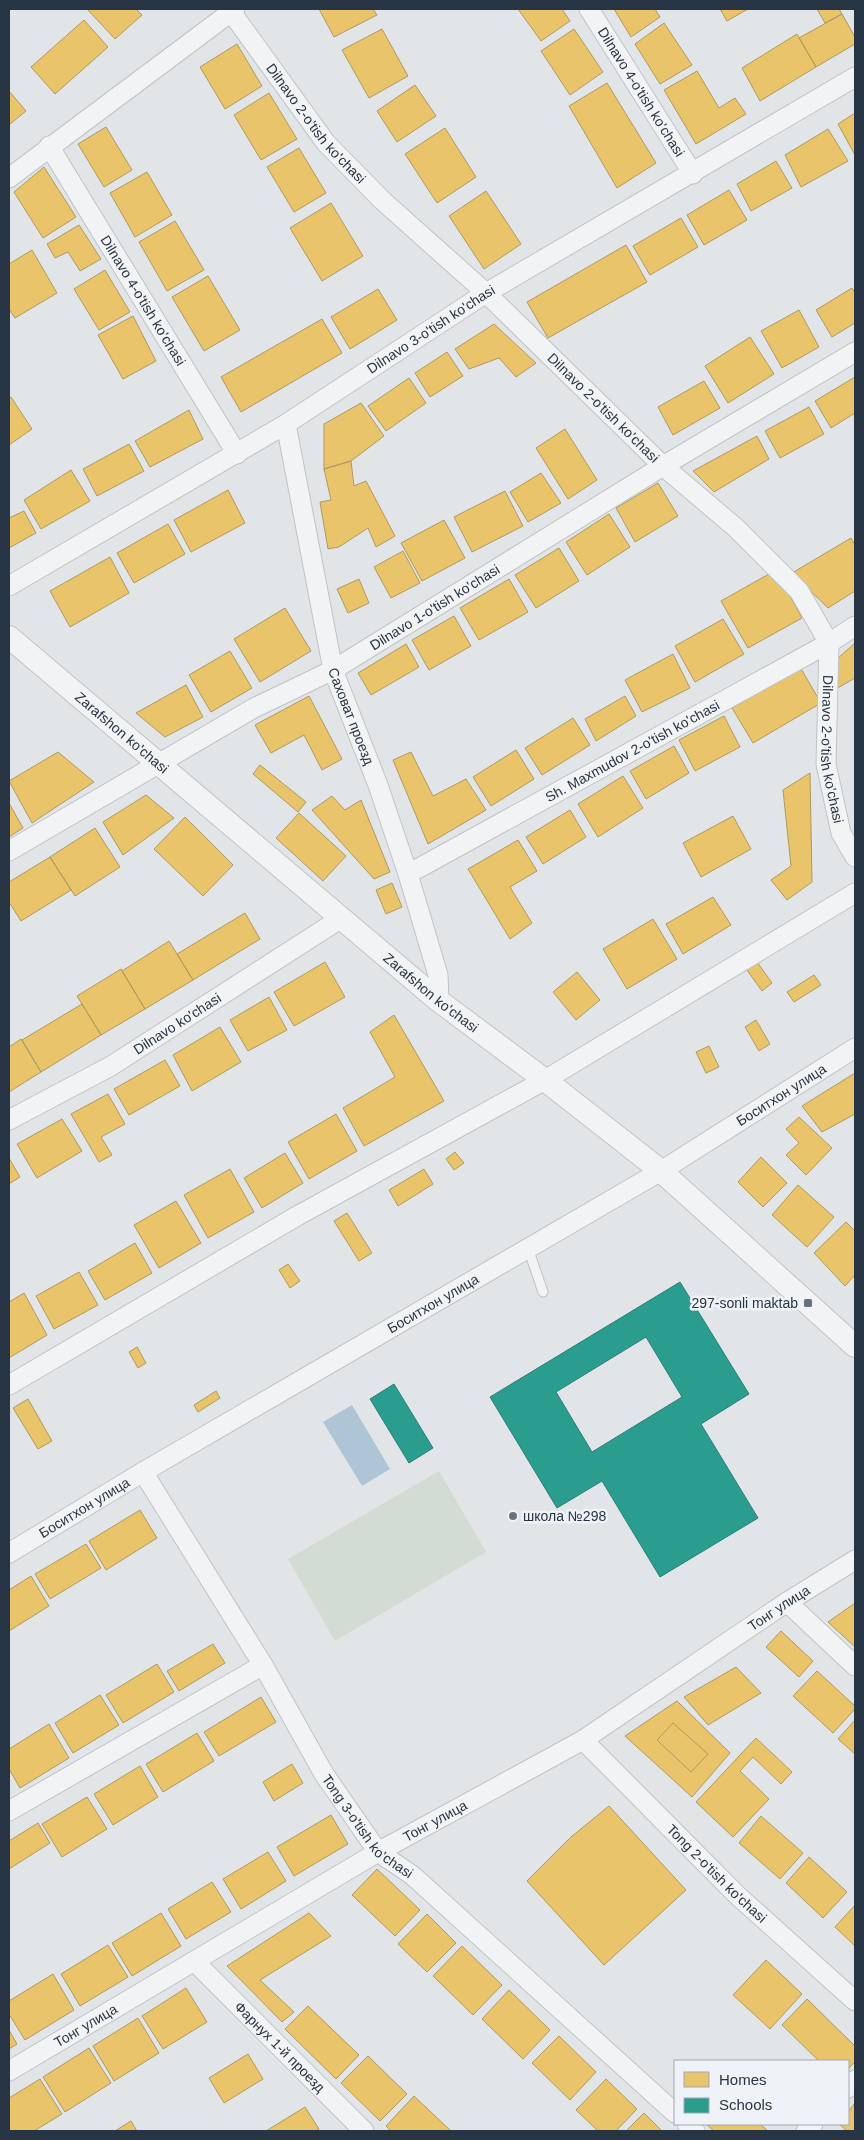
<svg xmlns="http://www.w3.org/2000/svg" width="864" height="2140" font-family="Helvetica,sans-serif">
	<style>
		.green { fill: #d3dcd2 }
		.water { fill: #aec5d5 }
		.homes { fill: #e9c46a; stroke: #af995e }
		.schools { fill: #2a9d8f; stroke: #297e78; fill-rule: evenodd }
		.lines { fill: none; stroke-linecap: round; stroke-linejoin: round }
		.service-casing { stroke: #c0c3c5; stroke-width: 11 }
		.minor-casing { stroke: #c0c3c5; stroke-width: 21 }
		.tertiary-casing { stroke: #c0c3c5; stroke-width: 24 }
		.service { stroke: #f2f3f4; stroke-width: 9 }
		.minor { stroke: #f2f3f4; stroke-width: 19 }
		.tertiary { stroke: #f2f3f4; stroke-width: 22 }
		.poi-dot { fill: #68727c; stroke: #eff3f7; stroke-width: 2 }
		.labels { text-anchor: middle; stroke-width: 5; stroke-linejoin: round; paint-order: stroke }
		.street-label { font-size: 14px; fill: #273443; stroke: #eff3f7 }
		.poi-label { font-size: 14px; fill: #273443; stroke: #eff3f7; text-anchor: end }
	</style>
	<rect width="100%" height="100%" fill="#e2e5e7"/>
	<path class="green" d="M439 1471 486 1552 335 1641 288 1559Z"/>
	<path class="water" d="M352 1405 390 1469 362 1486 323 1422Z"/>
	<path class="homes" d="M87 9H136L142 15 115 39Z
		M319 9H373L377 15 334 37Z
		M518 9H562L570 21 541 41Z
		M614 9H655L660 17 631 37Z
		M720 9H748L727 21Z
		M817 9H839L842 14 825 23Z
		M842 14 855 37V44L816 67 799 38Z
		M84 20 108 47 55 94 31 67Z
		M664 23 692 65 660 84 635 44Z
		M382 29 408 76 369 98 342 50Z
		M574 29 603 72 570 95 541 51Z
		M797 34 816 67 760 101 742 68Z
		M237 44 262 86 225 109 200 67Z
		M697 71 719 108 735 98 746 114 696 144 664 90Z
		M607 83 656 163 617 188 569 106Z
		M415 85 436 116 397 142 377 111Z
		M9 91 26 111 9 125Z
		M269 93 297 139 261 160 234 115Z
		M855 113V155L838 124Z
		M106 127 132 170 104 187 78 144Z
		M445 128 476 177 437 203 405 154Z
		M828 129 848 161 801 187 785 155Z
		M299 148 326 193 294 212 267 167Z
		M776 161 792 188 751 211 737 184Z
		M44 167 76 217 43 238 14 192Z
		M147 172 172 215 135 237 110 193Z
		M729 190 747 220 704 245 687 215Z
		M486 191 521 244 484 269 449 216Z
		M331 203 363 256 322 281 290 228Z
		M681 218 698 247 650 275 633 246Z
		M175 221 204 270 167 291 139 242Z
		M79 225 101 259 80 271 68 252 55 258 47 244Z
		M626 245 647 282 548 338 527 302Z
		M32 250 57 293 15 318 9 309V264Z
		M105 270 130 312 99 330 74 289Z
		M208 276 240 330 204 351 172 297Z
		M852 288 855 293V323L832 337 816 310Z
		M378 289 397 320 350 349 331 317Z
		M799 310 819 347 782 368 761 331Z
		M133 316 156 361 123 379 98 335Z
		M322 319 342 353 241 412 221 377Z
		M494 324 536 363 516 377 499 358 469 369 455 349Z
		M750 337 774 374 728 403 705 366Z
		M447 352 463 376 430 397 415 373Z
		M855 377V413L831 428 815 401Z
		M409 378 426 403 386 431 368 406Z
		M704 381 720 408 673 435 658 407Z
		M11 397 32 429 9 445V399Z
		M361 403 384 436 351 461 324 469V424Z
		M809 407 824 434 780 458 765 431Z
		M189 410 203 439 150 467 135 441Z
		M565 429 597 480 568 499 536 448Z
		M757 436 769 459 714 492 693 471Z
		M129 444 144 471 97 496 83 469Z
		M351 461 354 486 366 481 395 536 376 547 368 528 339 547 328 549 320 502 331 500 324 469Z
		M71 470 90 501 41 529 24 500Z
		M541 473 561 503 528 522 510 492Z
		M658 483 678 516 635 542 616 508Z
		M228 490 245 523 191 552 174 520Z
		M505 491 523 526 472 552 454 517Z
		M24 511 36 533 9 548V518Z
		M609 514 630 547 587 575 566 542Z
		M444 520 465 558 422 581 401 543Z
		M168 524 185 554 134 583 117 553Z
		M851 538 855 545V591L828 608 792 573Z
		M559 548 579 581 536 608 515 575Z
		M403 551 420 583 391 598 374 567Z
		M110 557 129 593 70 627 50 591Z
		M776 570 802 618 748 648 721 601Z
		M359 579 369 603 348 613 337 589Z
		M509 579 528 612 479 640 460 608Z
		M285 608 311 651 260 682 234 639Z
		M454 616 471 646 429 670 412 640Z
		M723 619 744 654 695 682 675 646Z
		M855 643V678L836 689 837 659Z
		M406 644 419 667 371 695 358 673Z
		M230 651 252 688 211 712 189 675Z
		M673 654 690 688 642 712 625 680Z
		M800 667 821 703 753 743 732 708Z
		M186 685 203 717 165 737 136 713Z
		M309 696 342 759 322 770 304 735 271 753 255 725Z
		M625 696 636 716 596 741 585 719Z
		M724 716 740 747 695 771 679 740Z
		M573 718 590 745 542 775 525 748Z
		M674 746 689 773 646 799 630 771Z
		M516 750 534 779 491 806 473 777Z
		M58 752 94 782 32 823 9 781Z
		M411 752 433 796 466 779 486 810 428 844 393 760Z
		M260 765 306 802 298 812 253 774Z
		M810 773 812 882 787 900 771 880 791 866 783 790Z
		M623 776 643 808 598 837 578 804Z
		M146 795 174 818 123 855 103 822Z
		M332 796 345 810 361 800 390 872 374 879 312 810Z
		M9 803 23 828 9 837Z
		M570 810 586 837 543 864 526 837Z
		M299 813 346 856 323 881 276 838Z
		M733 816 751 849 701 877 683 843Z
		M185 817 233 865 203 896 154 849Z
		M95 828 120 867 75 896 50 857Z
		M518 840 537 871 510 887 532 923 510 939 468 869Z
		M50 857 71 890 21 921 9 902V882Z
		M392 883 402 907 386 914 376 890Z
		M713 897 731 925 683 954 666 924Z
		M245 913 260 939 193 980 177 954Z
		M653 919 677 959 627 989 603 949Z
		M169 941 193 980 145 1009 122 971Z
		M755 959 772 983 762 991 744 966Z
		M325 962 345 997 294 1026 274 992Z
		M121 969 145 1009 101 1035 77 996Z
		M577 972 600 1000 576 1020 553 992Z
		M814 975 821 985 794 1002 787 992Z
		M269 997 287 1030 248 1051 230 1020Z
		M82 1004 101 1035 41 1072 22 1040Z
		M394 1015 444 1101 364 1146 343 1108 395 1077 370 1032Z
		M756 1020 770 1044 759 1051 745 1027Z
		M220 1027 241 1062 192 1091 173 1055Z
		M21 1039 41 1072 9 1092V1047Z
		M709 1046 719 1067 706 1073 696 1052Z
		M165 1060 180 1086 129 1115 114 1089Z
		M855 1073V1114L822 1132 802 1106Z
		M108 1094 125 1124 101 1137 112 1155 99 1162 71 1114Z
		M336 1114 357 1151 309 1179 288 1142Z
		M799 1117 832 1148 806 1175 786 1155 799 1143 786 1129Z
		M62 1119 82 1151 37 1178 17 1144Z
		M455 1152 464 1163 454 1170 446 1159Z
		M285 1153 303 1183 262 1208 244 1178Z
		M761 1157 787 1183 763 1207 738 1182Z
		M9 1158 20 1177 9 1184Z
		M230 1169 254 1212 208 1238 184 1195Z
		M424 1169 433 1184 398 1206 389 1190Z
		M798 1185 834 1217 807 1247 772 1215Z
		M176 1201 201 1243 159 1268 134 1225Z
		M347 1213 372 1253 359 1261 334 1221Z
		M846 1222 855 1231V1275L845 1286 814 1253Z
		M135 1243 152 1273 105 1300 88 1271Z
		M288 1264 300 1281 290 1288 279 1270Z
		M79 1272 98 1305 54 1329 36 1296Z
		M24 1293 47 1335 9 1358V1302Z
		M137 1347 146 1363 138 1368 129 1352Z
		M216 1391 220 1398 198 1412 194 1405Z
		M28 1399 52 1441 38 1449 13 1408Z
		M140 1510 157 1538 106 1570 89 1541Z
		M86 1544 101 1568 50 1599 35 1574Z
		M31 1576 49 1606 9 1631V1590Z
		M855 1603V1647L828 1622Z
		M781 1631 813 1661 799 1677 766 1647Z
		M213 1644 225 1663 179 1691 167 1671Z
		M157 1664 174 1692 123 1723 106 1695Z
		M736 1667 761 1693 708 1725 684 1697Z
		M817 1671 855 1706V1709L833 1733 793 1696Z
		M100 1695 119 1725 73 1753 55 1723Z
		M261 1697 276 1722 219 1756 204 1732Z
		M677 1701 730 1753 692 1797 625 1736Z
		M855 1720V1754L838 1739Z
		M673 1723 708 1754 691 1772 657 1740Z
		M49 1724 69 1758 20 1788 9 1769V1749Z
		M197 1733 214 1761 163 1792 146 1764Z
		M756 1738 792 1772 781 1784 753 1757 740 1771 769 1799 733 1837 696 1802Z
		M292 1764 303 1783 274 1801 263 1782Z
		M140 1766 158 1797 113 1825 94 1794Z
		M87 1797 107 1829 62 1857 42 1824Z
		M609 1806 686 1890 604 1965 527 1881 571 1837Z
		M331 1815 348 1844 294 1876 277 1847Z
		M761 1816 803 1853 780 1879 739 1843Z
		M38 1823 50 1843 9 1869V1841Z
		M268 1852 286 1881 241 1909 223 1879Z
		M809 1857 847 1892 823 1918 786 1883Z
		M377 1869 420 1910 395 1936 352 1895Z
		M212 1882 231 1912 186 1939 168 1909Z
		M855 1905V1946L835 1927Z
		M161 1913 181 1946 132 1976 112 1943Z
		M309 1913 331 1936 260 1980 294 2012 282 2022 227 1966Z
		M427 1914 456 1943 427 1972 398 1944Z
		M108 1945 128 1977 80 2006 61 1974Z
		M462 1946 502 1985 473 2015 433 1976Z
		M766 1960 802 1994 770 2029 733 1995Z
		M53 1974 74 2010 25 2040 9 2014V2001Z
		M186 1988 207 2022 163 2049 142 2016Z
		M509 1990 550 2030 523 2059 482 2019Z
		M807 1999 855 2046V2062L848 2069V2061H819L782 2025Z
		M308 2006 359 2055 336 2079 285 2029Z
		M138 2018 159 2053 114 2081 93 2046Z
		M9 2030 17 2044 9 2049Z
		M559 2036 596 2072 570 2100 532 2063Z
		M89 2048 111 2083 65 2112 43 2077Z
		M248 2054 263 2079 224 2103 209 2078Z
		M368 2056 407 2094 380 2121 341 2083Z
		M40 2079 62 2114 34 2131H9V2098Z
		M606 2079 637 2109 616 2131H598L576 2110Z
		M414 2096 451 2131H391L386 2126Z
		M855 2103V2131H847L839 2124H848V2112Z
		M305 2107 319 2129 315 2131H266Z
		M644 2113 662 2131H626Z
		M131 2121 137 2131H115Z
		M706 2124H760L768 2131H714Z"/>
	<path class="schools" d="M680 1282 749 1394 701 1424 758 1518 660 1577 602 1481 557 1508 490 1397ZM646 1337 682 1397 592 1452 556 1392Z
		M394 1384 433 1448 409 1463 370 1399Z"/>
	<g class="lines">
		<defs>
			<path id="service" d="M528 1248 543 1292"/>
			<g id="minor">
				<path id="s1" d="M229 9 326 143 383 201 486 293 663 466 736 528 799 591 829 643 826 764 841 833 855 857"/>
				<path id="s2" d="M589 9 693 174"/>
				<path id="s3" d="M49 146 237 454"/>
				<path d="M9 178 235 9"/>
				<path id="s4" d="M286 424 333 670 378 785 408 874 438 975 439 1001"/>
				<path id="s5" d="M9 586 286 424 486 293 855 77"/>
				<path id="s6" d="M9 851 254 708 333 670 663 466 855 352"/>
				<path id="s7" d="M408 874 829 643 855 626"/>
				<path id="s8" d="M9 1120 111 1066 340 919"/>
				<path d="M9 1385 297 1216 545 1080 855 893"/>
				<path id="s9" d="M143 1472 263 1665 324 1774 378 1852 412 1875 675 2113"/>
				<path id="s10" d="M9 1553 143 1472 661 1171 855 1048"/>
				<path d="M787 1602 855 1666"/>
				<path id="s11" d="M583 1740 737 1895 855 2001"/>
				<path d="M9 1811 263 1665"/>
				<path id="s12" d="M195 1962 364 2131"/>
				<path id="s13" d="M9 2071 378 1852 583 1740 787 1602 855 1560"/>
				<path d="M848 2088 855 2080"/>
				<path d="M687 2124 695 2131"/>
				<path d="M806 2131 813 2124"/>
			</g>
			<g id="tertiary">
				<path id="s14" d="M9 637 439 1001 545 1080 661 1171 855 1346"/>
			</g>
		</defs>
		<use href="#service" class="service-casing"/>
		<use href="#minor" class="minor-casing"/>
		<use href="#tertiary" class="tertiary-casing"/>
		<use href="#service" class="service"/>
		<use href="#minor" class="minor"/>
		<use href="#tertiary" class="tertiary"/>
	</g>
	<g class="poi-dot">
		<rect x="803" y="1298" width="10" height="10" rx="2.5"/>
		<circle cx="513" cy="1516" r="5"/>
	</g>
	<g class="labels">
		<g class="street-label">
			<text dy="5" stroke="none"><textPath href="#s2" startOffset="98">Dilnavo 4-o'tish ko'chasi</textPath></text>
			<text dy="5" stroke="none"><textPath href="#s1" startOffset="144">Dilnavo 2-o'tish ko'chasi</textPath></text>
			<text dy="5" stroke="none"><textPath href="#s3" startOffset="181">Dilnavo 4-o'tish ko'chasi</textPath></text>
			<text dy="5" stroke="none"><textPath href="#s5" startOffset="494">Dilnavo 3-o'tish ko'chasi</textPath></text>
			<text dy="5" stroke="none"><textPath href="#s1" startOffset="549">Dilnavo 2-o'tish ko'chasi</textPath></text>
			<text dy="5" stroke="none"><textPath href="#s6" startOffset="491">Dilnavo 1-o'tish ko'chasi</textPath></text>
			<text dy="5" stroke="none"><textPath href="#s4" startOffset="300">Саховат проезд</textPath></text>
			<text dy="5" stroke="none"><textPath href="#s14" startOffset="148">Zarafshon ko'chasi</textPath></text>
			<text dy="5" stroke="none"><textPath href="#s1" startOffset="984">Dilnavo 2-o'tish ko'chasi</textPath></text>
			<text dy="5" stroke="none"><textPath href="#s7" startOffset="256">Sh. Maxmudov 2-o'tish ko'chasi</textPath></text>
			<text dy="5" stroke="none"><textPath href="#s14" startOffset="552">Zarafshon ko'chasi</textPath></text>
			<text dy="5" stroke="none"><textPath href="#s8" startOffset="194">Dilnavo ko'chasi</textPath></text>
			<text dy="5" stroke="none"><textPath href="#s10" startOffset="898">Боситхон улица</textPath></text>
			<text dy="5" stroke="none"><textPath href="#s10" startOffset="492">Боситхон улица</textPath></text>
			<text dy="5" stroke="none"><textPath href="#s10" startOffset="88">Боситхон улица</textPath></text>
			<text dy="5" stroke="none"><textPath href="#s13" startOffset="899">Тонг улица</textPath></text>
			<text dy="5" stroke="none"><textPath href="#s13" startOffset="494">Тонг улица</textPath></text>
			<text dy="5" stroke="none"><textPath href="#s9" startOffset="421">Tong 3-o'tish ko'chasi</textPath></text>
			<text dy="5" stroke="none"><textPath href="#s11" startOffset="189">Tong 2-o'tish ko'chasi</textPath></text>
			<text dy="5" stroke="none"><textPath href="#s13" startOffset="89">Тонг улица</textPath></text>
			<text dy="5" stroke="none"><textPath href="#s12" startOffset="120">Фарнух 1-й проезд</textPath></text>
		</g>
		<g class="poi-label">
			<text x="798" y="1308">297-sonli maktab</text>
			<text x="523" y="1521" text-anchor="start">школа №298</text>
		</g>
	</g>
	<rect width="864" height="2140" fill="none" stroke="#273443" stroke-width="20"/>
	<rect x="674" y="2060" width="175" height="65" fill="#eff3f7" stroke="#9fa7af"/>
	<rect x="684" y="2072" width="25" height="15" fill="#e9c46a" stroke="#9fa7af"/>
	<text x="719" y="2085" font-size="15" fill="#273443">Homes</text>
	<rect x="684" y="2098" width="25" height="15" fill="#2a9d8f" stroke="#9fa7af"/>
	<text x="719" y="2110" font-size="15" fill="#273443">Schools</text>
</svg>
